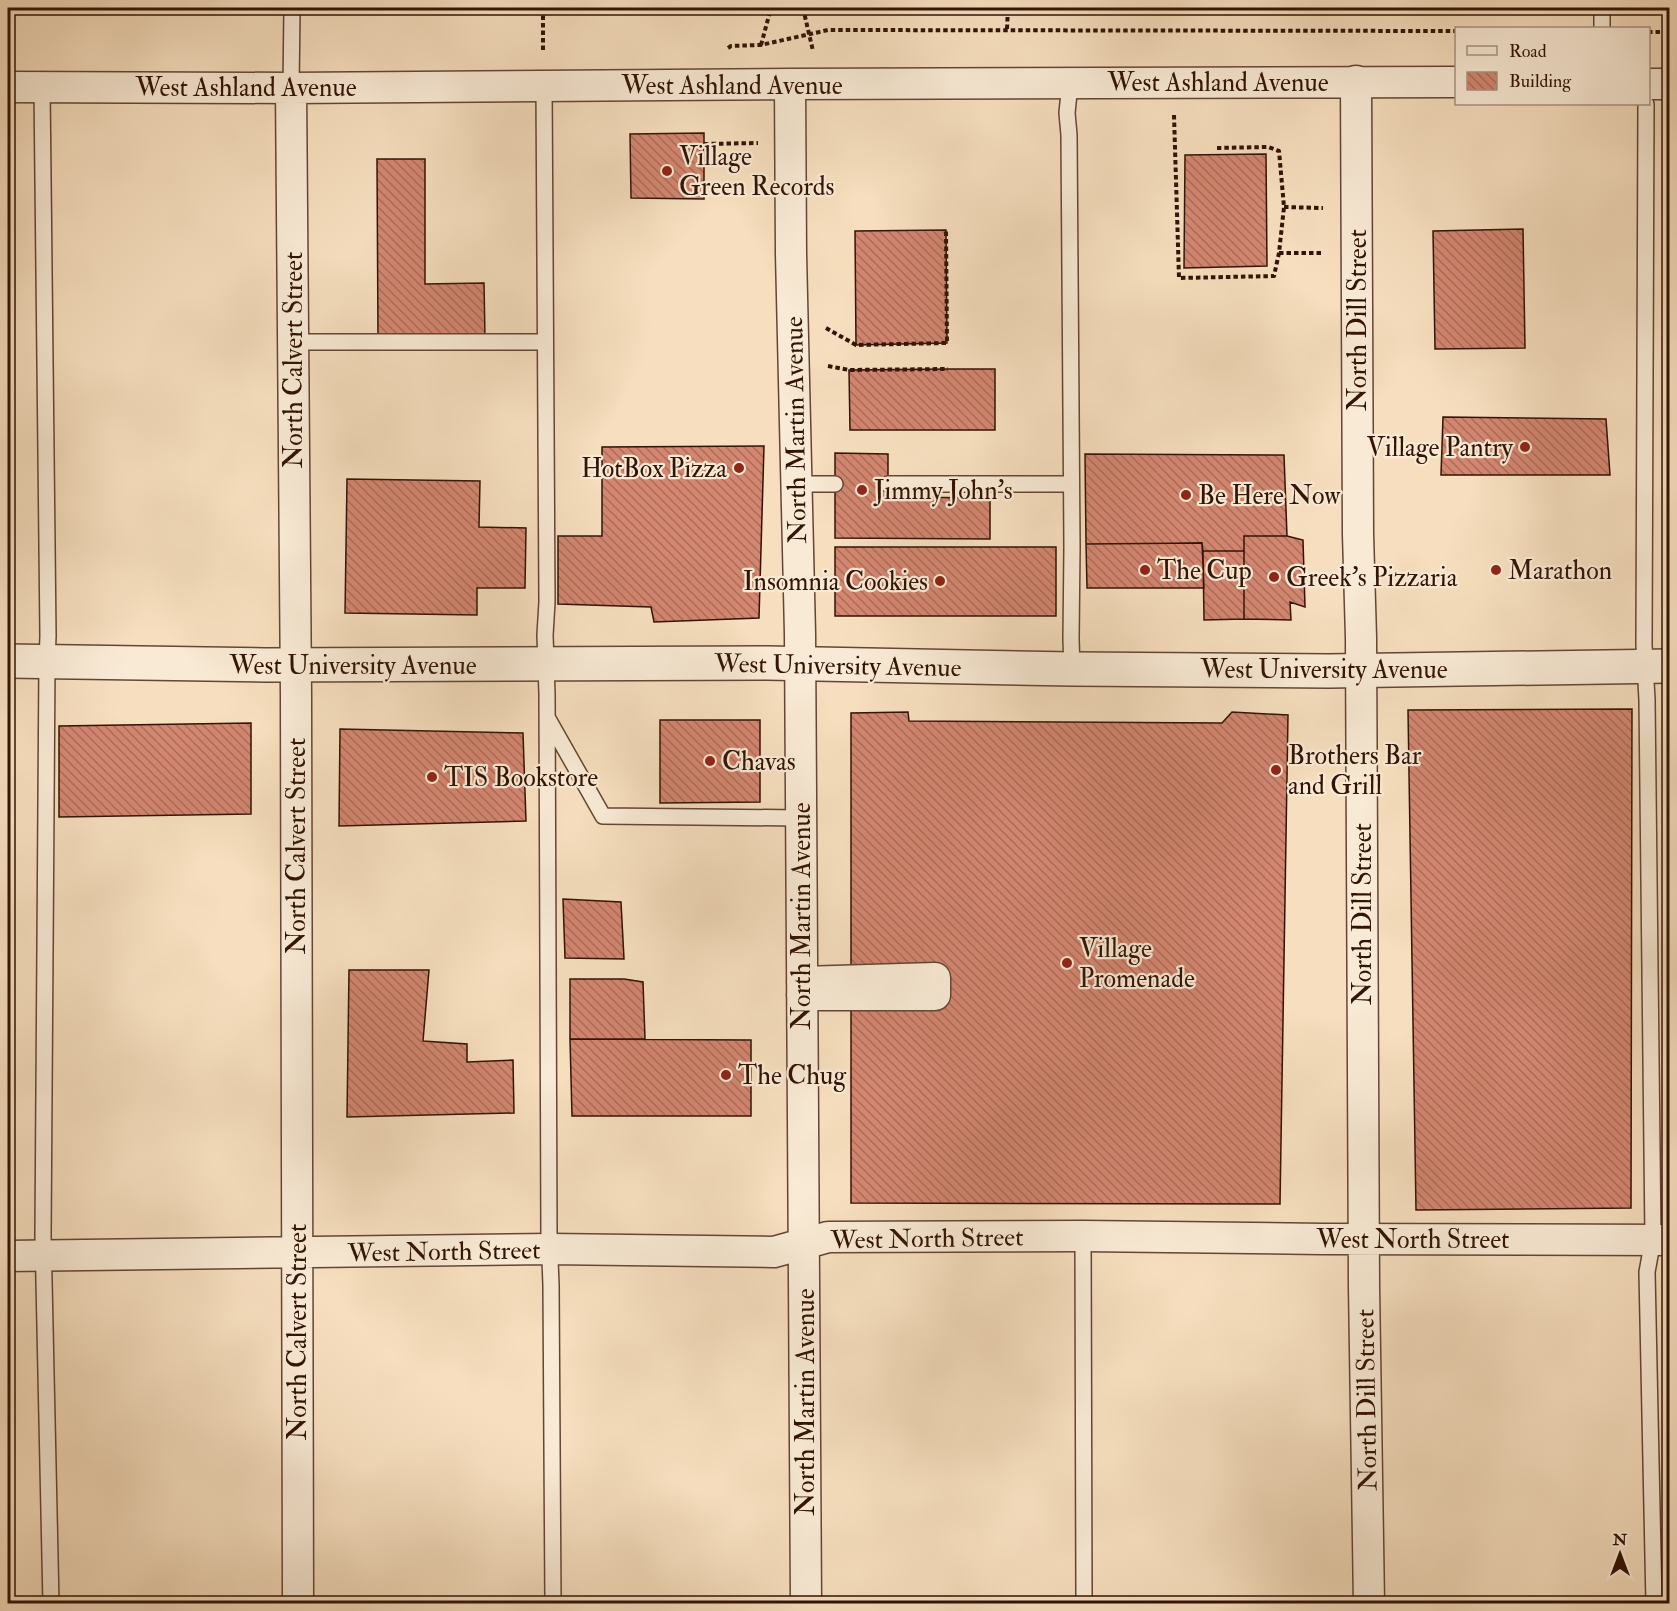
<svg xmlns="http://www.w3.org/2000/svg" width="1677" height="1611" font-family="'IM FELL Double Pica',serif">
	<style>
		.building { fill: url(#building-back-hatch); stroke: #321305; stroke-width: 1.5 }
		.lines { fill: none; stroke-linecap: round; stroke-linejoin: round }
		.service-casing { stroke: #634633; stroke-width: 18 }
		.minor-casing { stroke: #634633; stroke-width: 33 }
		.tertiary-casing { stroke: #634633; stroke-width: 36 }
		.path { stroke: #321305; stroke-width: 4; stroke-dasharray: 4.5 3; stroke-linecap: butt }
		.service { stroke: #f9ead5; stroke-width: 15 }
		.minor { stroke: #f9ead5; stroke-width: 30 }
		.tertiary { stroke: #f9ead5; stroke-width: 33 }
		.poi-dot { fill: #8f2418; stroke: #f9ead5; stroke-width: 2 }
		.labels { text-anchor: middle; stroke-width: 4.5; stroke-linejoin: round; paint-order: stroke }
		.street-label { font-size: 26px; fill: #321305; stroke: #f9ead5 }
		.poi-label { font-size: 26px; fill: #321305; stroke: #f9ead5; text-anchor: start }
	</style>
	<defs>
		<pattern id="building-back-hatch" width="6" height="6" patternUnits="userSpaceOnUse" patternTransform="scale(1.5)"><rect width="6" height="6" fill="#d38670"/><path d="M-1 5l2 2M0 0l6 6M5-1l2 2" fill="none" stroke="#ac6c5a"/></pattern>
	</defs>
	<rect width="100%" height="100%" fill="#f6debe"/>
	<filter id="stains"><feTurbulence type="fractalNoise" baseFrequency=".00333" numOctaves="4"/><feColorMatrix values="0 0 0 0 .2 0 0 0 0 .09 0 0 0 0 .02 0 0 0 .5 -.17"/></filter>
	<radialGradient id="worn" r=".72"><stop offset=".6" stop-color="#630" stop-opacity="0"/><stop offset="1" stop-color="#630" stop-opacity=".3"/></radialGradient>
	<path class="building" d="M704 133V199L631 198 630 134Z
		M1266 154 1267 266 1184 268 1185 155Z
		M377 159H425V284L484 283 485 337H378Z
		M1523 229 1525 348 1435 349 1433 231Z
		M946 230 947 343 856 345 855 231Z
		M948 369H995V430H850L849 370Z
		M1443 417 1606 419 1610 475H1441Z
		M764 446 759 618 654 622 651 607 558 604V536H602V447Z
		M835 453 888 454V497L990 498V539L835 538Z
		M1085 454 1284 455 1287 536H1244V551H1203L1202 543 1086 544Z
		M347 479 480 481 479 527 526 528 525 588H477V615L345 613Z
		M1244 536H1287L1303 540 1305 607 1290 602 1291 620 1244 619Z
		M1202 543 1204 588H1087L1086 544Z
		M835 547H1056V616H835Z
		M1203 551H1244V619L1204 620Z
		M1632 709 1631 1208 1416 1210 1408 710Z
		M908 712 909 721 1222 723 1232 712 1288 715 1280 1204 851 1203V713Z
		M660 720H760V802L660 803Z
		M251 723V814L59 817V726Z
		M340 729 523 733 526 821 339 826Z
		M563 899 621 902 624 959 565 958Z
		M349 970H429L423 1041 467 1044V1062L513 1060 514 1113 347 1117Z
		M570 979H624L643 982 645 1039H570Z
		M8 981H11L12 1024H8Z
		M570 1039 751 1040V1116H572Z"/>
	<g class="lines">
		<defs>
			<path id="service" d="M1602 8V28
				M1070 83 1067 113 1069 135 1072 547 1071 639 1072 669
				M544 85 547 602 545 635 547 694 549 1234 551 1285 553 1604
				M42 88 48 636 47 661 43 1235 51 1604
				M291 88 292 8
				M1646 104 1644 645 1647 700 1653 1239 1647 1272 1654 1604
				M293 342H545
				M796 484H835
				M888 484H1071
				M548 719 603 816 800 818
				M1083 1236 1084 1604"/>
			<path id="minor" d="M1356 81 1358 534 1361 638 1364 1286 1369 1604
				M790 84 791 254 800 634 806 1604
				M1648 84H1670
				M8 87 291 88 790 84 1456 82
				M291 88 296 695 298 1604
				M802 982 935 978V995H802
				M8 1256 550 1249 774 1252 828 1237 1083 1236 1323 1239 1670 1240"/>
			<path id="tertiary" d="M8 661 265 665 767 663 1072 669 1329 671 1670 666"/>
		</defs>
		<use href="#service" class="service-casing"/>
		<use href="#minor" class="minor-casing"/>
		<use href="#tertiary" class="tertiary-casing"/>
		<path class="path" d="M543 8V51
			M803 8 813 51
			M1007 29 1008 8
			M1648 32H1670
			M761 45 771 8
			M728 48 731 46 761 45 828 30 1456 31
			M1174 115 1179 278 1274 276 1279 253 1284 207 1279 151 1268 147 1217 148
			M704 144 758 143
			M1284 207 1323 208
			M1279 253H1323
			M826 328 856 345 947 343 946 230
			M828 366 849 370 948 369"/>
		<use href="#service" class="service"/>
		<use href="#minor" class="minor"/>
		<use href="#tertiary" class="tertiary"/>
	</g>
	<g class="poi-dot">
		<circle cx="667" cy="171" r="6"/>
		<circle cx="1525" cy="447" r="6"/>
		<circle cx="739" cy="468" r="6"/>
		<circle cx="862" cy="490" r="6"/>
		<circle cx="1186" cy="495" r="6"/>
		<circle cx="1145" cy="570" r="6"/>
		<circle cx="1496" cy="570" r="6"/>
		<circle cx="1274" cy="577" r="6"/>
		<circle cx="940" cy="581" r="6"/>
		<circle cx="710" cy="761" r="6"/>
		<circle cx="1276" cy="770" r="6"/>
		<circle cx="432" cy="777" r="6"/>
		<circle cx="1067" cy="963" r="6"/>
		<circle cx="726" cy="1075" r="6"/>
	</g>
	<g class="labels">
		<g class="street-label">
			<text x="1218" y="91">West Ashland Avenue</text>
			<text x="732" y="94">West Ashland Avenue</text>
			<text x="246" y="96">West Ashland Avenue</text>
			<text transform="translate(1357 320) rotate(-90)" y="9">North Dill Street</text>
			<text transform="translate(293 360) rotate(-90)" y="9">North Calvert Street</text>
			<text transform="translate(795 430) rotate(-91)" y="9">North Martin Avenue</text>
			<text x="353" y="674">West University Avenue</text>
			<text transform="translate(838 665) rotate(1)" y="9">West University Avenue</text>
			<text x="1324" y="678">West University Avenue</text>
			<text transform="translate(296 846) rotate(-90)" y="9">North Calvert Street</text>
			<text transform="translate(1362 914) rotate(-90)" y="9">North Dill Street</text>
			<text transform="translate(801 916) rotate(-90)" y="9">North Martin Avenue</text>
			<text transform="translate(927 1238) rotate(-1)" y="9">West North Street</text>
			<text x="1413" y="1248">West North Street</text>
			<text transform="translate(444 1251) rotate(-1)" y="9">West North Street</text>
			<text transform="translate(297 1332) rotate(-90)" y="9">North Calvert Street</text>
			<text transform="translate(1366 1400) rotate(-91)" y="9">North Dill Street</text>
			<text transform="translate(805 1402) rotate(-90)" y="9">North Martin Avenue</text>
		</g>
		<g class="poi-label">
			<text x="679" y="165">Village<tspan x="679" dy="30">Green Records</tspan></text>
			<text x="1513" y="456" text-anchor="end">Village Pantry</text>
			<text x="727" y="477" text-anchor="end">HotBox Pizza</text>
			<text x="874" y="499">Jimmy John's</text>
			<text x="1198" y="504">Be Here Now</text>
			<text x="1157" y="579">The Cup</text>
			<text x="1508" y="579">Marathon</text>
			<text x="1286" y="586">Greek's Pizzaria</text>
			<text x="928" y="590" text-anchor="end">Insomnia Cookies</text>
			<text x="1288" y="764">Brothers Bar<tspan x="1288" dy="30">and Grill</tspan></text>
			<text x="722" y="770">Chavas</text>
			<text x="444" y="786">TIS Bookstore</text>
			<text x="1079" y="957">Village<tspan x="1079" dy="30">Promenade</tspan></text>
			<text x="738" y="1084">The Chug</text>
		</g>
	</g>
	<rect width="1677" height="1611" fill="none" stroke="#f6debe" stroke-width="30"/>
	<rect x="9" y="9" width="1659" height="1593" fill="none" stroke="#321305" stroke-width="3"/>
	<rect x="15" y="15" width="1647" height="1581" fill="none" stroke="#321305" stroke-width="1.5"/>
	<rect x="1455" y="27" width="195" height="78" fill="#f9ead5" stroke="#a99482" stroke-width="1.5"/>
	<rect x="1467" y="46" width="30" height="9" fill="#f9ead5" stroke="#a99482" stroke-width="1.5"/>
	<text x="1509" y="57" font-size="18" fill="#321305">Road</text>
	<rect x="1467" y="72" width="30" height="18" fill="url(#building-back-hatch)" stroke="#a99482" stroke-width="1.5"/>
	<text x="1509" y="87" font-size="18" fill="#321305">Building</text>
	<g transform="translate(1620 1554)" stroke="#f9ead5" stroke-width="4.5" paint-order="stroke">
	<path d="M0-4.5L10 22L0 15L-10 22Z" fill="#321305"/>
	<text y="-9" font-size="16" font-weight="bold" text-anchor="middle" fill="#321305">N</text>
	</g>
	<rect width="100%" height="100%" filter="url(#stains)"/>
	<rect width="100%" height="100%" fill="url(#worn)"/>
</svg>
